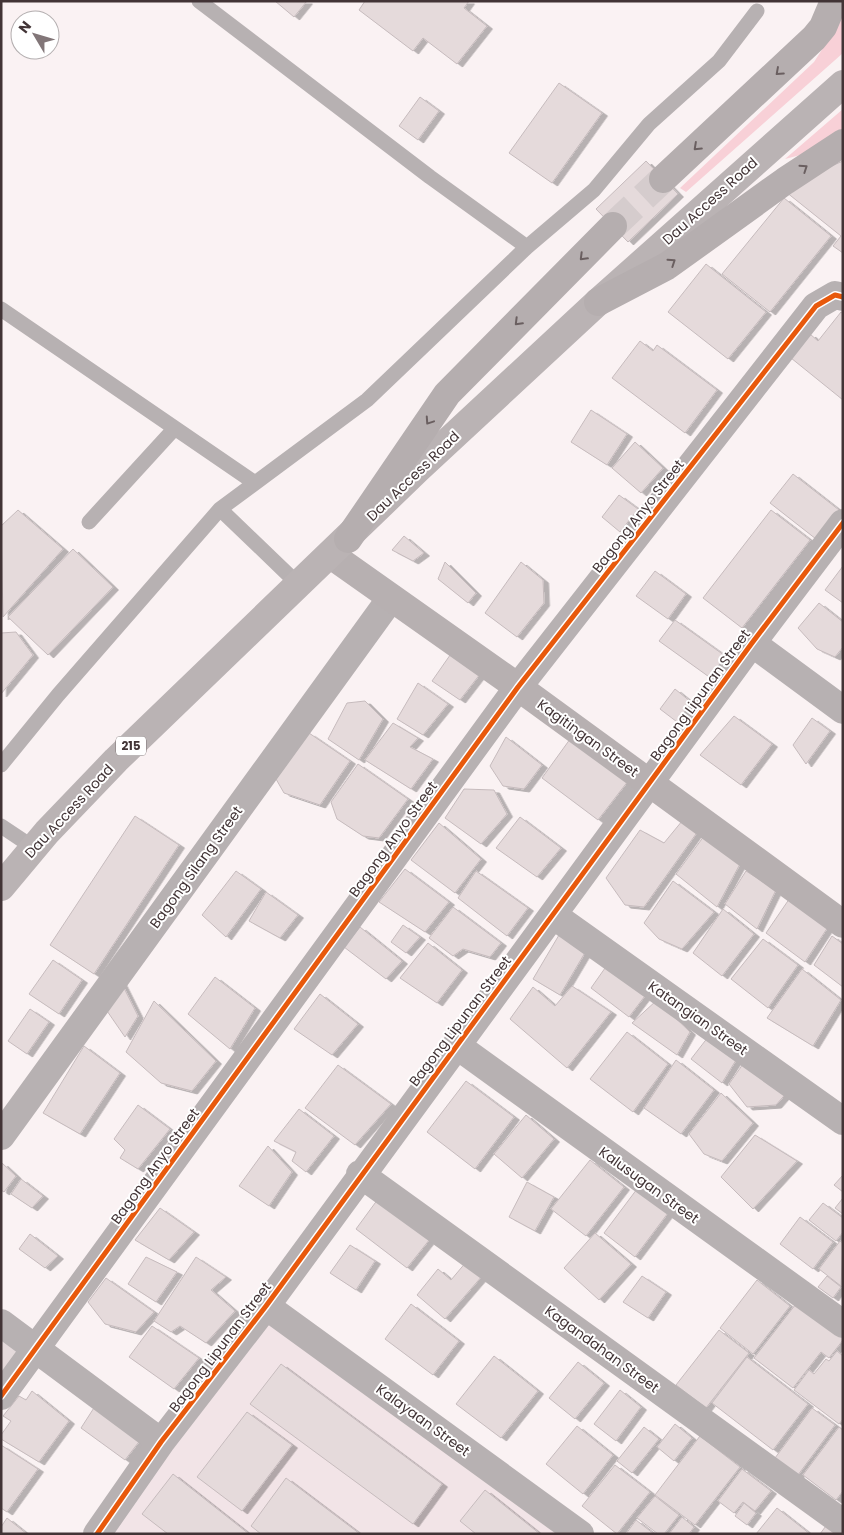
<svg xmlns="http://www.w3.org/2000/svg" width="844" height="1535" font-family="Poppins,sans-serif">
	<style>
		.built { fill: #f2e4e7 }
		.green { fill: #f8d0d7 }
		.building { fill: #e5dadb; stroke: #c6bbbd; filter: url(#shadow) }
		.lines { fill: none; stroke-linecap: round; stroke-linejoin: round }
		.highway-tunnel { stroke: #d5cccd; stroke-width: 28; stroke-dasharray: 28 14; stroke-linecap: butt }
		.lane { stroke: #b7b1b2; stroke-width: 15 }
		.street { stroke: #b7b1b2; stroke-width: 28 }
		.secondary { stroke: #b7b0b1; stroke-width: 28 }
		.primary { stroke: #bab3b4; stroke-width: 28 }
		.highway { stroke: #b5aeaf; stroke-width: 28 }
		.cycleway-casing { stroke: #fff; stroke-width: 8 }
		.cycleway { stroke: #e8590c; stroke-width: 5 }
		.oneway { stroke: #6a5f60 }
		.labels { text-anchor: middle; stroke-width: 4; stroke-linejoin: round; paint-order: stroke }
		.shield { fill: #fff; stroke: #7b7172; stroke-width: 1 }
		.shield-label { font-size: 12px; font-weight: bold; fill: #423436 }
		.street-label { font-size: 14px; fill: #423436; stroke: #fff }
	</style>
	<defs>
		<filter id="shadow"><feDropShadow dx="5.5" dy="3" stdDeviation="0" flood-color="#0004"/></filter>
	</defs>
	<rect width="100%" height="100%" fill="#faf2f3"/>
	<path class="built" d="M267 1317 556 1534H105Z"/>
	<path class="green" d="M843 13V53L686 192 680 188 814 62 836 28Z
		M843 109V134L808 153 785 159Z"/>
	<path class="building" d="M275 1H307L294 17Z
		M365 1H469L464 8 487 26 457 64 423 38 413 51 359 10Z
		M559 83 602 113 552 183 509 153Z
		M420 97 439 111 418 140 399 126Z
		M646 161 678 194 628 242 596 209Z
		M843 161V253L833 246 841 236 781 188Z
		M784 198 831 236 770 312 722 274Z
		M706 264 766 312 728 359 668 312Z
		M841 312 843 313V400L791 358 810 334 818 341Z
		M640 341 653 351 657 345 717 390 685 433 612 378Z
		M591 410 627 434 607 465 571 442Z
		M635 442 663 468 641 493 612 468Z
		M793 474 839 510 816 539 770 503Z
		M619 495 638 509 620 532 602 517Z
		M18 510 63 549 3 617 1 526Z
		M771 510 810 540 742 628 703 598Z
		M404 536 424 553 413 561 392 550Z
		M73 549 113 587 48 655 8 617Z
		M445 562 476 593 468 603 438 579Z
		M521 562 543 580 544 603 517 637 485 613Z
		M843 566V603L825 590Z
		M655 571 686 594 668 619 636 596Z
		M819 603 843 622V647L835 657 817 649 798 628Z
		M675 620 728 658 712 679 659 641Z
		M16 632 33 655 1 694V633Z
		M455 648 484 669 460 700 432 681Z
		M418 683 448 704 423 735 397 719Z
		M675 689 696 706 681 725 660 709Z
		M365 701 383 719 359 760 328 739 347 703Z
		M734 716 772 744 741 785 700 755Z
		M812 718 830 731 806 764 793 745Z
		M393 723 418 738 410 747 433 759 411 789 365 760Z
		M309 733 350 761 320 805 284 793 276 779Z
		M573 735 632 776 598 820 542 778Z
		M506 737 542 765 524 789 503 786 490 766Z
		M358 764 408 799 379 838 363 836 337 819 331 802Z
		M464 789 494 790 507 814 481 844 445 818Z
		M687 815 701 827 644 907 625 905 606 878 640 830 664 843Z
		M135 816 179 845 94 974 50 945Z
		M520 817 561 848 537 877 496 848Z
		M439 823 481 859 455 893 411 860Z
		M707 832 740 864 717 907 676 874Z
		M405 869 449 902 425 932 379 902Z
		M236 871 261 889 226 937 202 915Z
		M476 871 528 908 507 936 458 898Z
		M746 871 776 890 757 929 725 904Z
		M673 881 714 912 682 949 659 939 644 923Z
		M266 892 298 915 280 938 249 921Z
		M794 892 832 921 805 962 766 933Z
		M453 907 501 943 490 957 463 949 453 956 429 938Z
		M723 909 754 934 722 976 693 953Z
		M403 925 420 937 406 953 391 942Z
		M360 927 402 961 386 979 344 947Z
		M559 935 586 951 560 995 533 979Z
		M832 936 843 944V987L814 965Z
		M763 939 798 965 768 1008 731 979Z
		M428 943 462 970 437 1003 400 978Z
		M53 960 82 980 59 1014 29 994Z
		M610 961 648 992 629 1017 591 988Z
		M802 969 841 1000 813 1046 767 1018Z
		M215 977 255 1008 230 1049 188 1014Z
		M121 982 138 1016 125 1037 105 1008Z
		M572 986 611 1012 567 1068 510 1019 533 987 555 1006Z
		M320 994 358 1024 332 1055 294 1029Z
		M657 1000 690 1032 677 1055 632 1023Z
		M154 1001 216 1061 192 1091 161 1083 126 1052Z
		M30 1009 49 1022 27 1054 8 1041Z
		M627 1032 668 1064 633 1112 590 1079Z
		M712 1032 741 1052 722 1083 691 1059Z
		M84 1046 120 1073 80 1134 43 1113Z
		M676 1060 714 1090 681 1134 644 1108Z
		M743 1064 789 1090 776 1105 747 1107 729 1084Z
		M338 1065 391 1104 355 1145 305 1108Z
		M466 1081 514 1117 475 1169 427 1132Z
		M721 1093 753 1123 722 1161 704 1154 689 1134Z
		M138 1105 170 1129 138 1169 120 1158 125 1150 114 1139Z
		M299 1109 334 1136 306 1172 292 1161 296 1152 274 1141Z
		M526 1115 554 1139 522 1178 494 1154Z
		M755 1135 797 1161 753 1209 721 1177Z
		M268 1146 292 1172 269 1206 239 1186Z
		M590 1160 624 1187 586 1236 551 1209Z
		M2 1163 16 1176 4 1192 1 1190Z
		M843 1175V1192L834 1185Z
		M21 1179 43 1196 32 1208 11 1194Z
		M527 1182 554 1197 535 1231 509 1217Z
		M637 1189 668 1213 635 1257 604 1233Z
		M843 1198V1214L835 1208Z
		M378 1199 430 1239 407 1268 356 1229Z
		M823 1203 843 1218V1232L836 1241 809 1220Z
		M160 1208 194 1232 169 1260 135 1240Z
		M800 1217 833 1242 813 1269 780 1244Z
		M595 1233 631 1264 599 1300 564 1268Z
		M30 1234 58 1256 45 1268 19 1249Z
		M840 1241 843 1243 841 1286 819 1269Z
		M350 1245 375 1261 356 1290 330 1273Z
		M146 1257 177 1272 156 1302 128 1284Z
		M196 1257 226 1277 211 1290 235 1311 206 1343 180 1326 171 1332 154 1321Z
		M467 1261 483 1275 445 1319 417 1295 438 1269 451 1280Z
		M642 1276 666 1292 648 1318 623 1302Z
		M827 1276 841 1287 833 1298 818 1287Z
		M106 1278 154 1312 136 1332 105 1324 88 1302Z
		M757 1280 790 1306 753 1354 720 1328Z
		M799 1300 843 1334V1340L829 1358 821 1352 793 1388 754 1358Z
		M411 1304 459 1341 433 1375 385 1339Z
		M152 1326 199 1358 174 1389 129 1357Z
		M719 1330 749 1353 706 1408 676 1385Z
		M1 1337 24 1356 1 1387Z
		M837 1351 843 1356V1419L839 1424 794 1390 809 1370 814 1374 826 1359 829 1361Z
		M494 1356 538 1391 501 1438 456 1404Z
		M747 1357 808 1404 773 1450 712 1403Z
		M578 1362 604 1383 575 1419 549 1398Z
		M281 1364 442 1484 413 1524 250 1404Z
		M620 1390 641 1407 616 1441 594 1424Z
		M32 1391 69 1421 39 1462 1 1439V1435L11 1421 3 1416 19 1396 26 1400Z
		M99 1400 145 1434 125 1460 81 1428Z
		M812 1408 835 1425 798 1475 775 1458Z
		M247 1412 292 1445 242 1511 197 1477Z
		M675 1424 692 1438 674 1461 657 1447Z
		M577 1426 613 1455 583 1494 546 1464Z
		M644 1427 659 1439 632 1473 617 1461Z
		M839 1427 843 1430V1491L836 1500 803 1475Z
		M700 1436 740 1467 695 1525 655 1495Z
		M1 1445 38 1469 7 1512 1 1508Z
		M615 1465 650 1492 617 1534 582 1506Z
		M742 1469 771 1491 755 1511 743 1502 734 1513 718 1501Z
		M173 1474 249 1534H168L142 1514Z
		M286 1478 360 1534H261L251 1526Z
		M485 1490 540 1534H476L460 1521Z
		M655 1496 679 1515 664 1534H658L637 1518Z
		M744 1503 756 1513 747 1525 735 1516Z
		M777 1508 810 1534H756Z
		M682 1517 694 1527 689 1534H669Z
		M7 1518 27 1534H1V1527Z
		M636 1520 654 1534H626Z
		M828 1523 843 1534H820Z"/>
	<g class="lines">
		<path class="highway-tunnel" d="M613 226 663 179"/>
		<path class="lane" d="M199 1 430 177 527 247
			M1 309 255 483
			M220 509 299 585
			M89 522 175 428
			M1 765 58 695 220 509 367 400 527 247 594 190 649 124 719 61 757 11
			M1 826 34 848"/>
		<path class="street" d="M752 643 843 710
			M553 915 843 1121
			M456 1045 843 1324
			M1 1136 391 598
			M360 1174 843 1523
			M266 1306 580 1534
			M1 1323 161 1442
			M1 1396 518 687 816 306 835 295 843 297
			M97 1534 161 1442 266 1306 752 643 843 523"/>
		<path class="secondary" d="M331 555 518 687 843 924"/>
		<path class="primary" d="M1 887 47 832 116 760 418 469 598 302 843 84"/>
		<path class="highway" d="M663 179 814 38 823 27 834 1
			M598 302 667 266 785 181 843 143
			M348 539 447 394 613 226"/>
		<defs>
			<path id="cycleway" d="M1 1396 518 687 816 306 835 295 843 297
				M97 1534 161 1442 266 1306 752 643 843 523"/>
		</defs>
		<use href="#cycleway" class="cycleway-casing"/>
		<use href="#cycleway" class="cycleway"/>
	</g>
	<defs><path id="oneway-chevron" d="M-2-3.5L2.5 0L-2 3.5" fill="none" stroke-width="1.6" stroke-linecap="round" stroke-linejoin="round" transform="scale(1.25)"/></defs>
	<g class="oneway">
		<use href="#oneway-chevron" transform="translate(779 72) rotate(138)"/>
		<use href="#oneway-chevron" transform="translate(697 147) rotate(137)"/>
		<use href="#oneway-chevron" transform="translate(804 168) rotate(-34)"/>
		<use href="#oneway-chevron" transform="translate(583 257) rotate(135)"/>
		<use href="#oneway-chevron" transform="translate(672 262) rotate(-34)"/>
		<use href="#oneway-chevron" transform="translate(518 322) rotate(135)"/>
		<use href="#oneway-chevron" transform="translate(429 421) rotate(124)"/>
	</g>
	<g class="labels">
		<rect class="shield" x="116" y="736.5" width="30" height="19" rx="4"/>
		<g class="shield-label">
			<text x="131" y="750">215</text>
		</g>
		<g class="street-label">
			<text transform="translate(710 201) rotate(-42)" y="5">Dau Access Road</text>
			<text transform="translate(413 476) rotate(-44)" y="5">Dau Access Road</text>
			<text transform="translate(638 516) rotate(-52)" y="5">Bagong Anyo Street</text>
			<text transform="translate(700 695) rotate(-54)" y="5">Bagong Lipunan Street</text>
			<text transform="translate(588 738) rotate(36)" y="5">Kagitingan Street</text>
			<text transform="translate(69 811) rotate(-47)" y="5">Dau Access Road</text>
			<text transform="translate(393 839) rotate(-54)" y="5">Bagong Anyo Street</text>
			<text transform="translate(196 867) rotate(-54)" y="5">Bagong Silang Street</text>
			<text transform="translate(698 1018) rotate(35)" y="5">Katangian Street</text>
			<text transform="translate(460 1021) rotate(-53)" y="5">Bagong Lipunan Street</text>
			<text transform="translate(155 1166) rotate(-54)" y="5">Bagong Anyo Street</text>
			<text transform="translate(649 1185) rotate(36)" y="5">Kalusugan Street</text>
			<text transform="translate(220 1347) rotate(-53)" y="5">Bagong Lipunan Street</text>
			<text transform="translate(602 1349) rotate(36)" y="5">Kagandahan Street</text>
			<text transform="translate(423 1420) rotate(36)" y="5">Kalayaan Street</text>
		</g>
	</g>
	<rect width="844" height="1535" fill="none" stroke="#423436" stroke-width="5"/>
	<g transform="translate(35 35) rotate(308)"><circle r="24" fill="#ffffff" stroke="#b3aeaf"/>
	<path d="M0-4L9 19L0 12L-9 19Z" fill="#827678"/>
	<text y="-8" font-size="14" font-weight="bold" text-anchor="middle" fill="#423436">N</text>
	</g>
</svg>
